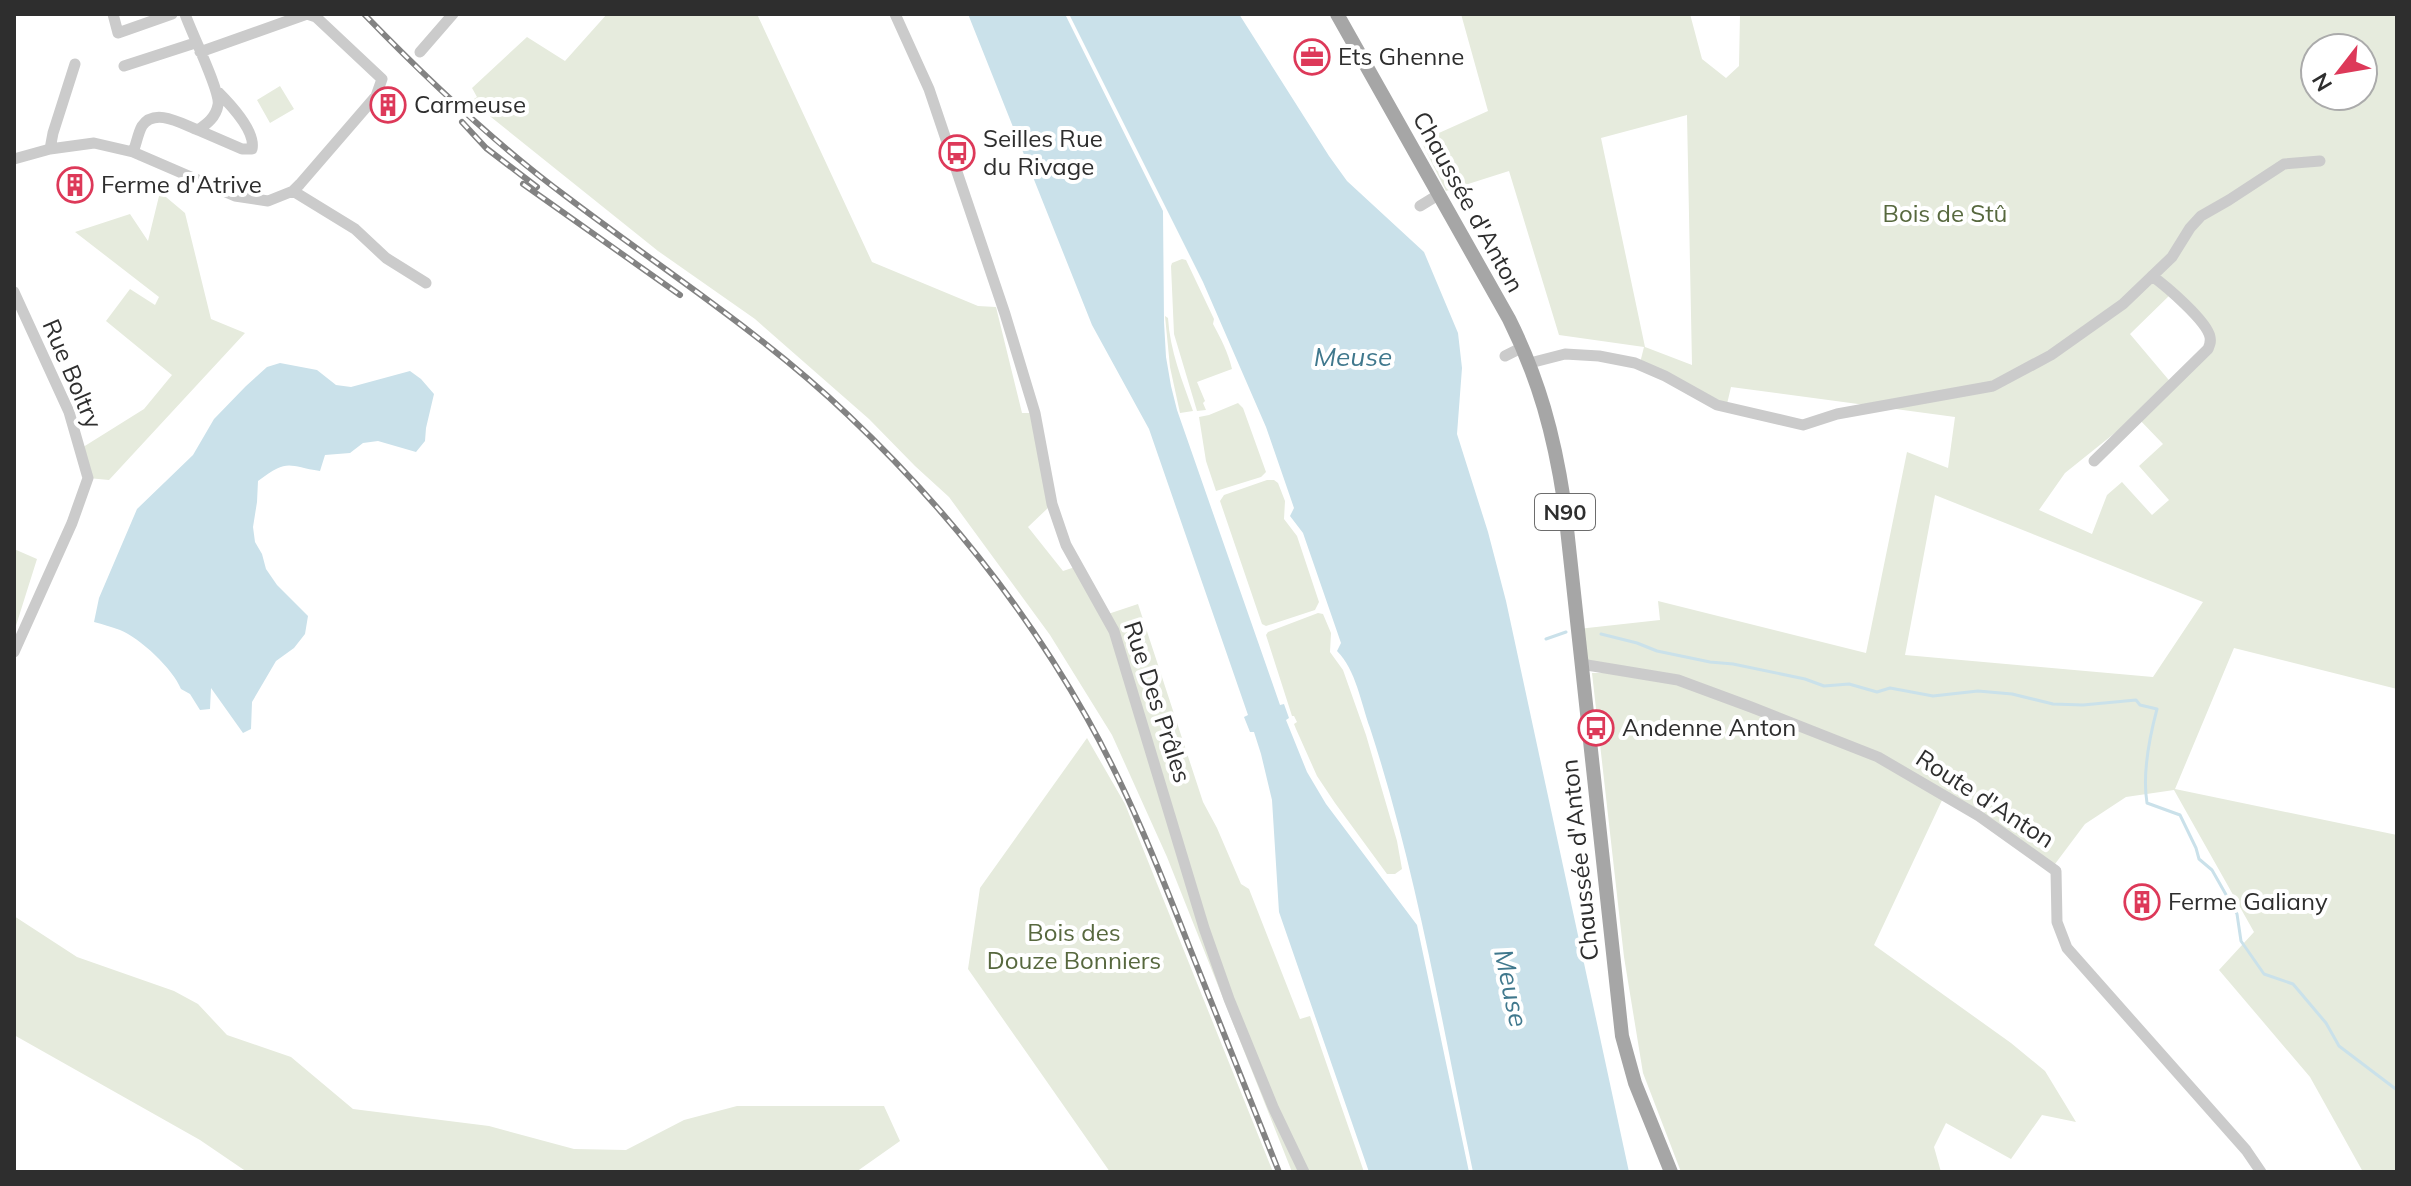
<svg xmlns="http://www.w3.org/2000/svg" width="2411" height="1186" font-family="Mulish,sans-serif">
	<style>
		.green { fill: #e6ebdd; fill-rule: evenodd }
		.water { fill: #cae1ea }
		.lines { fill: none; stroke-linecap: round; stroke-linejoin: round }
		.stream { stroke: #cae1ea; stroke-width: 3 }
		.minor { stroke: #cbcbcb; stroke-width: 11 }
		.major { stroke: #a6a6a6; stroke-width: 14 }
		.rail-casing { stroke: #838383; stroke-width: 6 }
		.rail { stroke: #fff; stroke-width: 3; stroke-dasharray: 9; stroke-linecap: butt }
		.labels { text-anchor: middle; stroke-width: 8; stroke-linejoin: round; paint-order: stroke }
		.shield { fill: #fff; stroke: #6d6d6d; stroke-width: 2 }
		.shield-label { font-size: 22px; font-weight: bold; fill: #2e2e2e }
		.poi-label { font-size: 24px; fill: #2e2e2e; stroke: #fff; text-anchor: start }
		.street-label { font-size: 24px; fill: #2e2e2e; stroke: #fff }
		.park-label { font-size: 24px; fill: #57683e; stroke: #fff }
		.water-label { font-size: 26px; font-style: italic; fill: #40788d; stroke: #fff }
	</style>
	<rect width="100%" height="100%" fill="#fff"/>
	<path class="green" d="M607 14H757L872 262 978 306 996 307 1022 413H1030L1049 507 1028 527 1063 571 1078 566 1105 615 1138 604 1203 802 1217 828 1241 884 1249 889 1300 1019 1310 1016 1364 1172H1292L1167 857 1112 735 1050 635 949 497 915 466 869 419 755 319 658 251 471 101 477 97 472 88 527 37 565 61Z
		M1461 14H1690L1702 59 1726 78 1739 66 1740 14H2397V689L2234 648 2175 789 2397 835V1172H2363L2310 1077 2219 970 2254 932 2174 790 2126 797 2085 824 2052 868 1944 796 1874 945 2011 1043 2045 1071 2076 1122 2042 1115 2011 1159 1946 1123 1934 1147 1941 1172H1681L1643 1073 1624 957 1592 673H1621L1581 664 1578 629 1660 620 1658 601 1866 653 1907 452 1948 468 1955 417 1731 387 1727 404 1640 363 1644 347 1559 335 1509 171 1446 191 1421 141 1488 111ZM2315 48H2363V96H2315ZM1687 115 1692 364V365L1645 347 1601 138ZM2173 292 2210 334 2208 349 2173 385 2130 334ZM2136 416 2163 444 2139 466 2169 500 2152 515 2122 482 2107 495 2092 534 2039 510 2065 473ZM1935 495 2203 602 2153 677 1905 655Z
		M280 86 294 109 270 123 257 100Z
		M160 192 185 213 211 319 245 333 109 480 88 478 80 449 144 409 172 375 106 321 130 289 155 305 159 297 75 232 130 214 148 241Z
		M1182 259 1186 260 1214 319 1213 324C1221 339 1228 352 1232 369L1197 382 1205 401 1203 403 1206 410 1197 411 1174 334 1171 266 1172 263Z
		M1165 316 1168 318C1170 351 1182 380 1193 411L1180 413 1170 367Z
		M1238 403 1243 408 1266 472 1261 477 1216 491 1206 461 1199 417 1209 415Z
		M1267 480H1274L1278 483 1285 501 1284 519 1297 536 1319 602 1315 610 1266 626 1262 624 1220 501 1224 495Z
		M14 549 37 559 14 632Z
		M1318 613 1323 614 1331 633 1330 652 1343 670 1366 735 1397 841 1402 869 1395 874H1387L1335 803 1317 776 1296 729 1294 724 1297 722 1294 716H1292L1266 635 1268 632Z
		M1087 738 1125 804 1273 1172H1110L968 969 980 888Z
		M14 916 77 957 174 991 198 1004 227 1035 291 1057 353 1109 489 1126 574 1149 626 1150 684 1120 737 1106H884L900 1141 856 1172H247L200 1140 14 1035Z"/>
	<path class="water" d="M968 14H1065L1163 211 1164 322 1166 357 1171 386 1177 410 1280 705 1284 704 1289 718 1286 720 1307 772 1326 804 1417 925 1469 1172H1369L1279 912 1272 800 1261 754 1254 732H1250L1244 717 1248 715 1149 429 1092 325Z
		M1069 14H1239L1329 156 1347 181 1424 252 1458 333 1462 368 1457 434 1488 532 1506 601 1629 1172H1473C1442 1024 1417 872 1370 728 1361 703 1356 670 1337 651L1341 643 1303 533 1290 516 1294 508 1266 427 1203 282Z
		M280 363 317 370 336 385 351 387 410 371 421 379 434 394 426 428 425 441 416 452 378 441 363 443 350 453 325 455 320 471C287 466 289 458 258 481L257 502 253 527 255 542 262 554 266 569 277 585 308 616 305 634 294 648 276 661 252 702 251 729 243 733 211 688 210 709 200 710 190 694 181 689C173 669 140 638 120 630 111 627 103 624 94 622L99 598 137 509 193 455 214 419 246 386 267 367Z"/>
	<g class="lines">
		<path class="stream" d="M1601 634 1637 643 1657 651 1710 662 1733 664 1805 679 1824 686 1849 684 1877 692 1890 688 1933 696 1978 691 2012 694 2053 704 2083 705 2136 700 2140 705 2157 709C2149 739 2142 773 2147 803L2180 815 2196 848 2199 859 2212 870 2237 914 2241 941 2264 974 2293 984 2326 1023 2339 1046 2397 1090
			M1546 639 1566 632"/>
		<path class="minor" d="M113 14 118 33 172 14
			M895 14 929 89 1005 314 1035 413 1052 504 1066 545 1114 631 1204 928 1229 999 1273 1107 1304 1172
			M420 52 453 14
			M124 66 195 43
			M198 130 242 149H252C256 131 230 104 218 92
			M50 149 53 133 75 64
			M133 152C136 145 138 133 142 126 155 107 182 124 198 130 207 124 216 117 218 105 221 92 191 32 185 14
			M14 159 50 149 94 143 133 152 235 196 268 201 293 191 300 184 376 96 382 79 316 17 307 14 200 52
			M293 191 355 229 386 258 426 283
			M1420 206 1438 195
			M14 292 69 412 88 478 72 523 14 652
			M1505 356 1523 347
			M1530 363 1565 354 1599 356 1635 363 1665 376 1717 405 1803 425 1837 414 1993 386 2051 355 2123 304 2172 257 2190 228 2201 216 2229 200 2284 164 2320 161
			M2094 461 2208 349C2210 344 2211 342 2210 337 2207 321 2166 286 2152 276
			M1581 664 1678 680 1751 707 1878 757 1979 816 2056 871 2057 922 2067 948 2246 1150 2261 1172"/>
		<path class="major" d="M1337 14 1509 319C1539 379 1554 435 1564 501L1622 1036 1635 1083 1671 1172"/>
		<defs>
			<path id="rail" d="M364 14C427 79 494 143 567 197 662 269 762 333 848 415 942 504 1024 606 1087 718 1128 791 1159 869 1189 946 1219 1022 1249 1097 1279 1172
				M462 122 486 148 537 187
				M523 184 680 295"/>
		</defs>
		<use href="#rail" class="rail-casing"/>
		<use href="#rail" class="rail"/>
	</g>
	<defs>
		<symbol id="office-ring" viewBox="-11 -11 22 22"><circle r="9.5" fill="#fff" stroke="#dd3959" stroke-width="1.5"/><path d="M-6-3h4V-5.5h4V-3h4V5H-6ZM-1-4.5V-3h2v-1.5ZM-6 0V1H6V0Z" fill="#dd3959"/></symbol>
		<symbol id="building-ring" viewBox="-11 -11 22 22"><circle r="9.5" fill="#fff" stroke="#dd3959" stroke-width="1.5"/><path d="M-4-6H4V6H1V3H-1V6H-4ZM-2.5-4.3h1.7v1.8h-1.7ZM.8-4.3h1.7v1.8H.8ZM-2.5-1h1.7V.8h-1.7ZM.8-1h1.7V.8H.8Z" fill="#dd3959"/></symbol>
		<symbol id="bus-ring" viewBox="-11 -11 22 22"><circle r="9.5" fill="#fff" stroke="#dd3959" stroke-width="1.5"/><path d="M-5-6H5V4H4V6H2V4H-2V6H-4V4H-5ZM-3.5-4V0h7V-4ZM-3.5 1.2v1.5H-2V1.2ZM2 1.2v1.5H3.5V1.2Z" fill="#dd3959"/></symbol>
	</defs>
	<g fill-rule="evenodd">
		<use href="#office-ring" x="1292" y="37" width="40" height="40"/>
		<use href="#building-ring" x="368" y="85" width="40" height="40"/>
		<use href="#bus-ring" x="937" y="133" width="40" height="40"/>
		<use href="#building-ring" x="55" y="165" width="40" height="40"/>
		<use href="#bus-ring" x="1576" y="708" width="40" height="40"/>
		<use href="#building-ring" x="2122" y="882" width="40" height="40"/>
	</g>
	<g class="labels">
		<rect class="shield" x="1535" y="494" width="60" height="36" rx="6"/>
		<g class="shield-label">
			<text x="1565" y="520">N90</text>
		</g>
		<g class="poi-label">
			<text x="1338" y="65">Ets Ghenne</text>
			<text x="414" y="113">Carmeuse</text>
			<text x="983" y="147">Seilles Rue<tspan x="983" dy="28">du Rivage</tspan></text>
			<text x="101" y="193">Ferme d'Atrive</text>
			<text x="1622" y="736">Andenne Anton</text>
			<text x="2168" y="910">Ferme Galiany</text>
		</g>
		<g class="street-label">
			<text transform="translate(1468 202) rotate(61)" y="8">Chaussée d'Anton</text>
			<text transform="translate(72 374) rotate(67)" y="8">Rue Boltry</text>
			<text transform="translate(1157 702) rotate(72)" y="8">Rue Des Prâles</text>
			<text transform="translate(1985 799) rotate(33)" y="8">Route d'Anton</text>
			<text transform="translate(1580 860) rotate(-96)" y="8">Chaussée d'Anton</text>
		</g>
		<g class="park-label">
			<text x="1945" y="222">Bois de Stû</text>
			<text x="1074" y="941">Bois des<tspan x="1074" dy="28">Douze Bonniers</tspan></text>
		</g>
		<g class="water-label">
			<text x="1353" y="366">Meuse</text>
			<text transform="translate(1511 988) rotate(78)" y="9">Meuse</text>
		</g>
	</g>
	<rect width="2411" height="1186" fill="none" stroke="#2e2e2e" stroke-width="32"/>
	<g transform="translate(2339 72) rotate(239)"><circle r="38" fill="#ffffff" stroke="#ababab" stroke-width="2"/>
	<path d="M0-6L14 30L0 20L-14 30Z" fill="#dd3959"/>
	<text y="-12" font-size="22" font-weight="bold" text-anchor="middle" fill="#2e2e2e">N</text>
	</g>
</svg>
